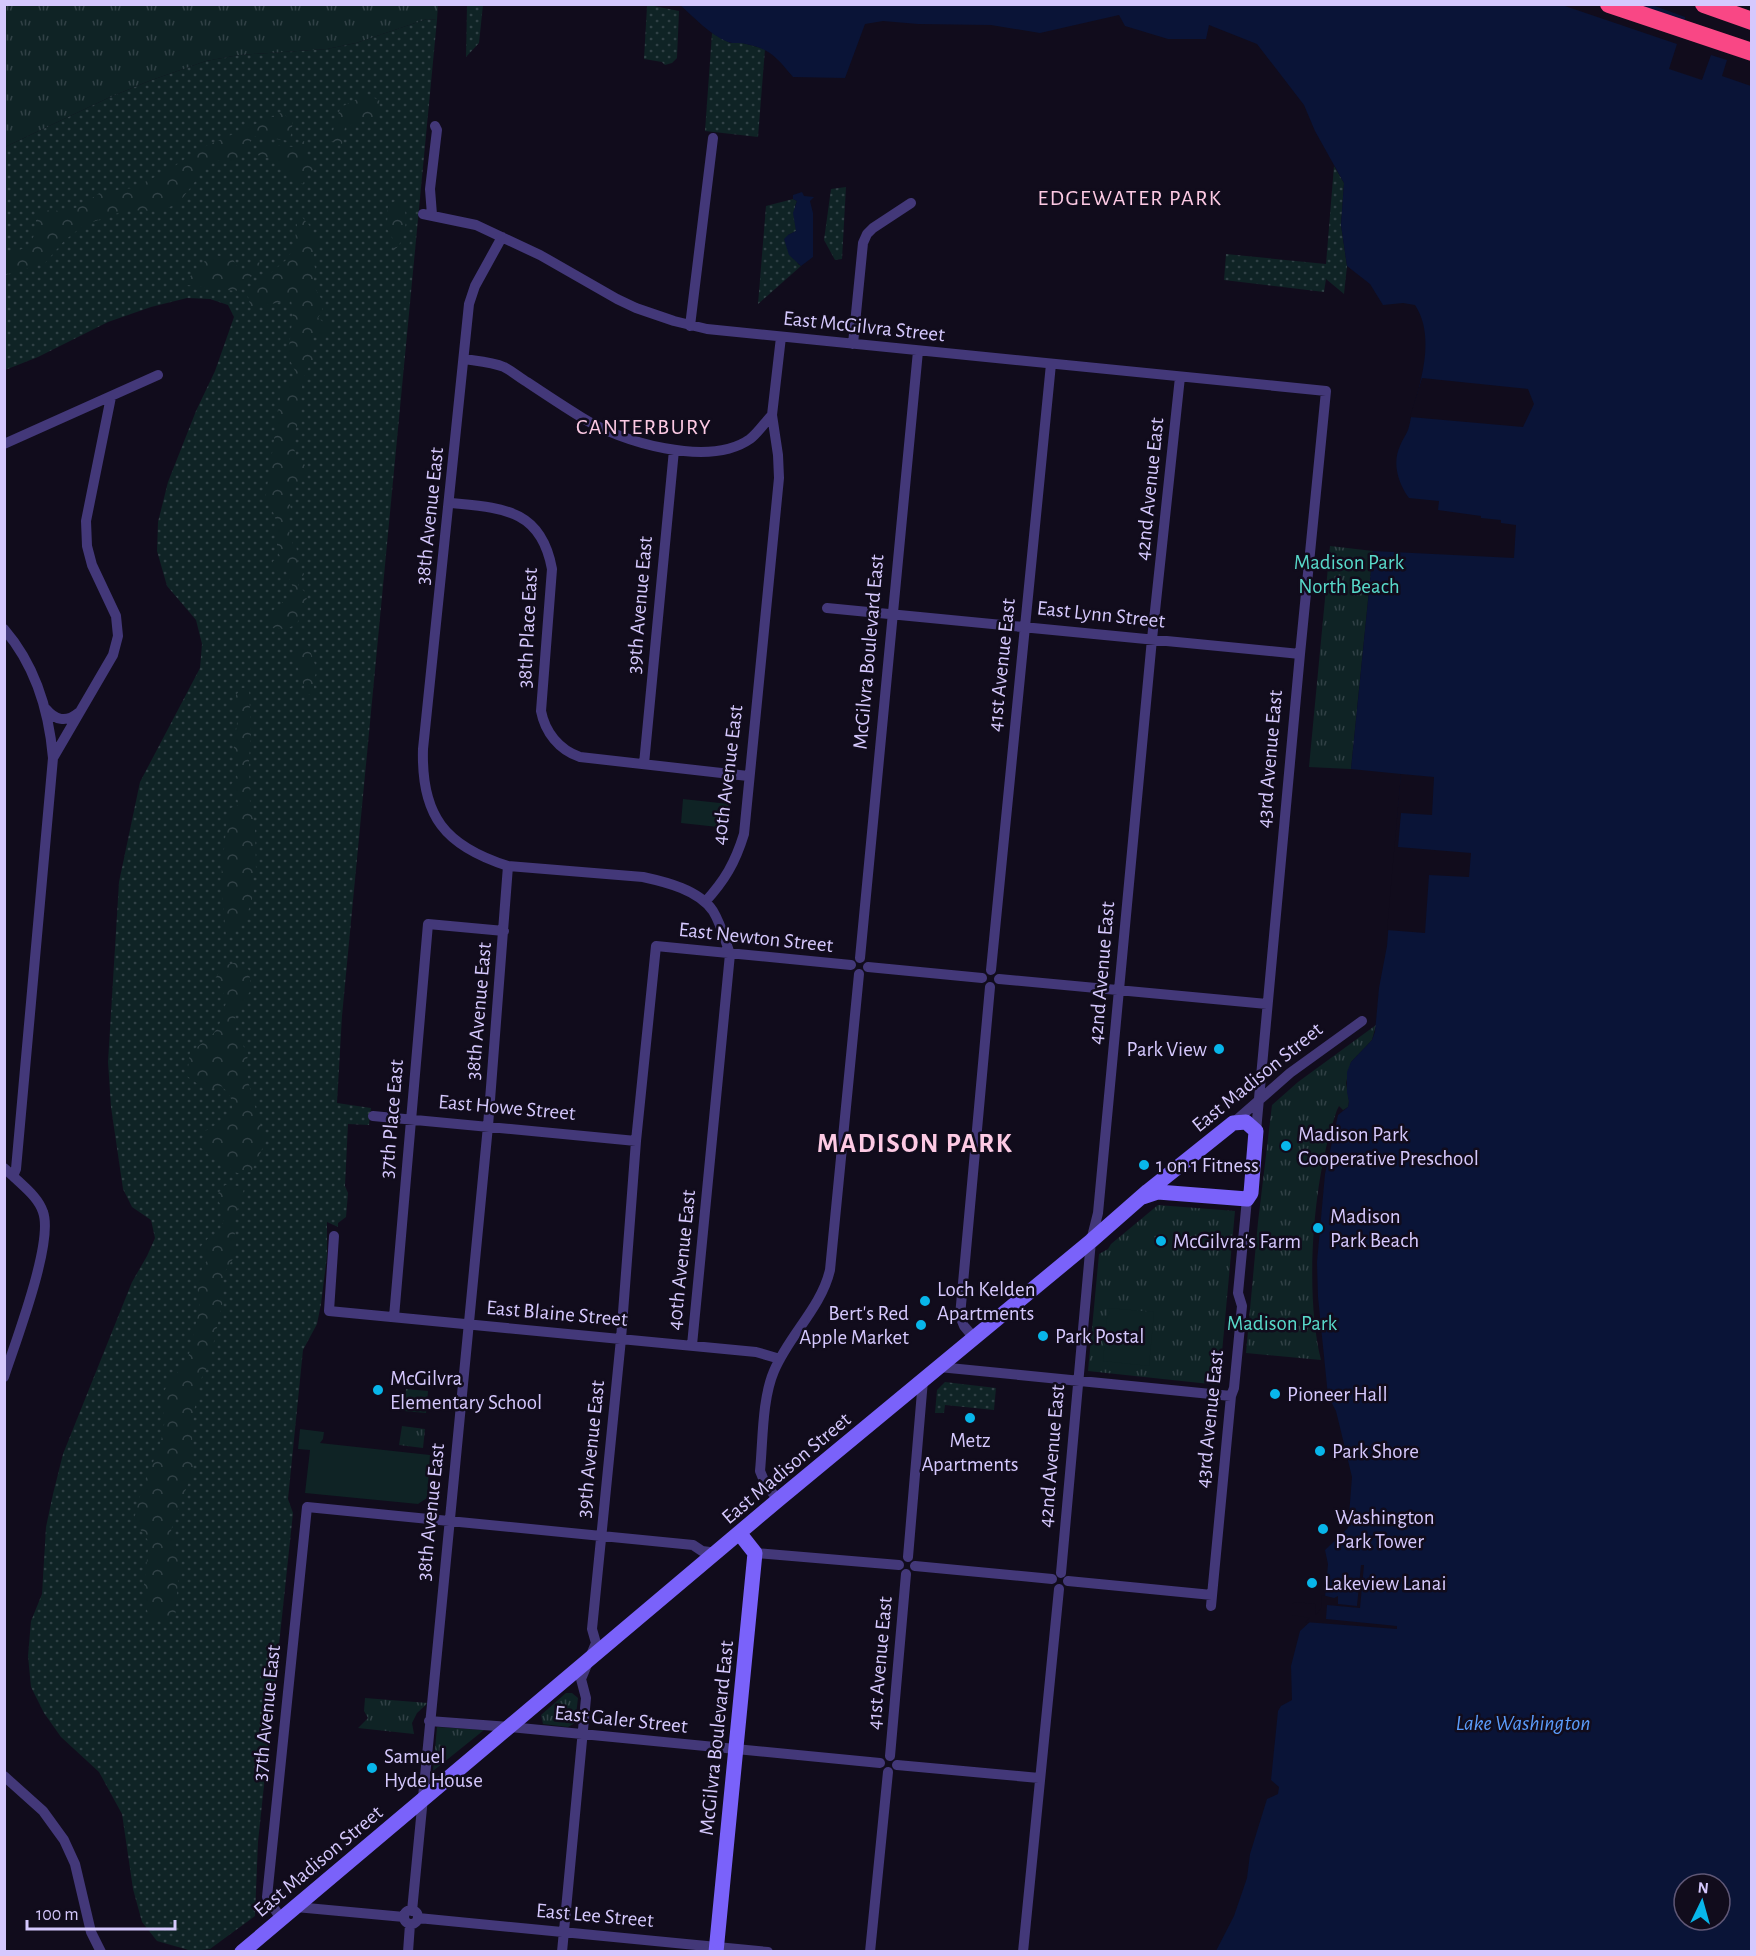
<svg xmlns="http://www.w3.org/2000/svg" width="1756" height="1956" font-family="'Alegreya Sans',sans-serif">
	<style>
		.grass { fill: url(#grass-dots) }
		.forest { fill: url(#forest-crowns) }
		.park { fill: url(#park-tufts) }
		.garden { fill: #0f2325 }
		.water { fill: #0a1437; fill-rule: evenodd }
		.pier { fill: #110c1c }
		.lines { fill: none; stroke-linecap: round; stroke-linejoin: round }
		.street { stroke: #433879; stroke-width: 10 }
		.secondary { stroke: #7a62fa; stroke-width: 15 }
		.highway { stroke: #f94785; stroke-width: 18 }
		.poi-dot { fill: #08b6ea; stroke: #110c1c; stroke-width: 2 }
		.labels { text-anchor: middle; stroke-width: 5; stroke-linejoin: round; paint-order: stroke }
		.street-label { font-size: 21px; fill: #d5c8fd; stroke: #110c1c }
		.park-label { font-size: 21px; fill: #58d9ca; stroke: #110c1c }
		.poi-label { font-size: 21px; fill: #d5c8fd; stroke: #110c1c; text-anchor: start }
		.neighbourhood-label { font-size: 22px; letter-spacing: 1.5px; fill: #fdcae4; stroke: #110c1c }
		.water-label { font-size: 22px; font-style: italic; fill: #5a9bfa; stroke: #110c1c }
		.district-label { font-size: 27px; font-weight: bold; letter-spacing: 1.5px; fill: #fdcae4; stroke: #110c1c }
	</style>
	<defs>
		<pattern id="grass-dots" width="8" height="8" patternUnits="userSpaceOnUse" patternTransform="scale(1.5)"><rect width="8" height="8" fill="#0f2325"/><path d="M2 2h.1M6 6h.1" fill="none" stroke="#314146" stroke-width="1.8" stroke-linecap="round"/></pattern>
		<pattern id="forest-crowns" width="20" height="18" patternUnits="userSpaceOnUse" patternTransform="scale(1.5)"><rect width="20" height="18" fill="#0f2325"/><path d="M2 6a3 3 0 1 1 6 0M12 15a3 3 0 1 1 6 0" fill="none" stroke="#314146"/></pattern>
		<pattern id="park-tufts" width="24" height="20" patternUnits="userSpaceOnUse" patternTransform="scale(1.5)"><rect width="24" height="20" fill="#0f2325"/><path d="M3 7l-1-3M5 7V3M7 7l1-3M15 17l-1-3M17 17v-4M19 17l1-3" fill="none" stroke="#314146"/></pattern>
	</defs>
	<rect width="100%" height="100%" fill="#110c1c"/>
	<path class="grass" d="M467 5H483L479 43 466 57Z
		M649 5 679 11 677 58 672 63 665 65 662 62 644 59 647 6Z
		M427 19 437 20 342 1016 337 1103 371 1108 369 1125 348 1124 345 1186 348 1193 346 1217 338 1223V1227L327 1222V1256L321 1304 317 1324 303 1350 288 1499 293 1513 258 1842 255 1916 210 1949 192 1951 157 1941 142 1922 133 1889 122 1814 99 1772 61 1737 44 1713 31 1687 28 1656 31 1621 42 1594 46 1527 53 1494 63 1454 132 1282 147 1256 155 1238 151 1220 132 1207 123 1189 111 1107 108 1062 119 882 140 782 200 668 202 644 196 620 167 586 157 551 158 522 168 482 196 411 215 371 234 317 228 305 210 299 187 298 151 307 108 322 38 357 5 370V147L108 98 149 81 206 61 239 55 327 49 356 43Z
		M712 33 730 43 739 42 765 49 758 137 705 131Z
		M1334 166 1344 183 1341 225 1347 266 1344 294 1326 279 1324 292 1224 280 1226 254 1326 264Z
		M846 187 842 259 835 260 824 240 831 189Z
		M793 199 797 201 795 206 796 231 788 235 798 264 801 266 758 304 766 206Z
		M945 1382 996 1388 994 1410 945 1405 944 1413H935L937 1390Z"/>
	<path class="forest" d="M367 94 380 101 378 116 345 127 342 144 331 141 335 122 341 107Z
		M281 113 293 120 290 141 255 136 231 166 213 158 178 204 159 211 127 210 84 225 64 241 45 263 5 275V255L30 246 36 229V210L64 211 79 207 101 192 133 188 169 170 199 149Z
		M304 141 307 148 302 154 310 156 316 169 307 172 303 184 295 179 273 158 257 155 262 144 293 147Z
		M396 201H402C409 214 406 242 394 250L393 239 387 229 388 204Z
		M298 217H302L309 225 318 241 313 258 315 268 313 285 322 300V311L318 318 333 329 328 337 313 336 311 350 314 360C300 374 301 399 299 418 298 431 290 429 294 449 296 456 303 462 307 468L304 476 290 493 289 501 291 509 287 524 293 545 296 546 298 555 297 564 304 574 298 585 308 595 297 624 286 629 272 628 267 618 272 611 295 592 285 569 272 571 273 561 280 557 277 548V523L273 512 265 501 281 392 290 385 295 371 288 356 293 313 291 300 251 308 247 293 286 260 294 248 297 225 295 221Z
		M214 255 233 259 238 269H246L252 261 261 263 248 281 236 291 187 285V280L202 263Z
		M301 644 308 645 317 670 314 679V693L307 695 294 656Z
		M242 688H249L251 733 249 759 250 803 255 829 256 869 252 880 254 892 248 912 240 928 226 936 221 879 228 809 239 805 237 798 228 789 237 776 239 760 233 754 237 723 240 717 233 707 236 695Z
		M237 962 249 970 251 990 235 1015 236 1035 248 1053 246 1068 249 1085 260 1124 267 1139 251 1172 237 1173 209 1155 199 1146 205 1131 231 1116C234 1103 232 1095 221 1086L207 1091 187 1076 190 1052C201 1044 213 1037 219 1025 222 1018 223 1009 227 1001L222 990 215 979 223 966Z
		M225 1185 238 1186 244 1189 233 1223 236 1241 234 1257 223 1275V1300L209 1364 200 1381 194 1412 192 1431 193 1470 171 1530 180 1559 175 1618 150 1622 143 1594 149 1542 134 1520C136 1511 138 1502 141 1493 150 1462 174 1431 160 1399L170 1380 187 1363 200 1305 197 1286 203 1265 208 1260 201 1246 211 1235H220L225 1214 216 1196Z"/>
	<path class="park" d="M5 4H438V5L437 20 427 19 356 43 327 49 239 55 206 61 149 81 108 98 5 147Z
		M1330 546 1373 551 1351 769 1309 767Z
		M1376 1025 1372 1040 1351 1062 1346 1083 1349 1101 1348 1107 1343 1110 1339 1106 1337 1110C1313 1176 1304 1292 1321 1360L1246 1353 1258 1222 1272 1105 1298 1082Z
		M1158 1205 1235 1211 1219 1385 1088 1371 1099 1254 1108 1249 1111 1244Z
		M406 1389 428 1391 426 1413 404 1411Z
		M402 1426 425 1429 423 1448 399 1445Z
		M566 1693H572L578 1698 575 1723 568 1727 543 1724 541 1715Z
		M365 1698 428 1703 417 1713 412 1723 414 1734 358 1728 368 1718 364 1711Z
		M437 1727 484 1730 433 1771Z"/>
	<path class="garden" d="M683 799 729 804 727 828 681 823Z
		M1108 1308 1154 1312 1149 1366 1103 1361Z
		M300 1429 324 1432 323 1439 320 1443 430 1455 427 1498 418 1504 305 1493 310 1450 298 1449Z"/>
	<path class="water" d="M680 5H1751V1951H1216L1234 1916 1247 1878 1250 1854 1267 1799 1278 1794 1279 1787 1271 1780 1278 1711 1281 1706 1292 1700 1291 1666 1300 1631 1324 1609 1328 1564 1325 1550 1348 1528 1352 1477 1336 1411 1328 1396 1318 1297 1317 1262 1325 1174 1338 1115 1348 1107 1349 1102 1347 1092V1072L1351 1062 1372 1040 1375 1032 1379 988 1387 946 1401 774 1351 769 1373 551 1514 558 1516 525 1501 523V520L1481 518V516L1438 510 1439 501 1409 498C1398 483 1392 463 1400 446 1402 440 1406 435 1408 430 1410 424 1411 417 1412 412 1422 379 1435 335 1415 305L1403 303 1383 305 1370 284 1347 266 1341 225 1344 183 1315 131 1304 105 1257 44 1209 25 1206 39H1168L1125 26 1119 15 1040 33 991 25 918 24 883 21 865 24 845 78 793 77C777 58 771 49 746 44 740 42 733 44 728 42 709 34 695 18 680 5ZM1684 1884H1720V1920H1684Z
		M802 192 804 196 814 197 810 201 813 213V257L801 266 789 255 784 239 788 235 796 231 793 213 797 201 793 199V195Z"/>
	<path class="pier" d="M1737 4 1742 6 1743 5H1751V86L1722 76 1727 60 1711 55 1702 80 1669 69 1677 44 1562 5H1638L1685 20V17L1652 5Z
		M1422 378 1528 389 1534 404 1523 427 1410 417Z
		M1401 774 1434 777 1432 815 1401 813 1398 847 1471 853 1469 877 1429 875 1425 933 1387 930Z
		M1361 1565H1364L1360 1608 1327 1605 1326 1619 1397 1626V1629L1305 1622 1310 1618 1292 1615V1604L1295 1602 1315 1604 1316 1615 1321 1608 1322 1595 1334 1598 1338 1596V1604L1357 1606Z"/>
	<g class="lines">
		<path class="street" d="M423 214 476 225 540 255 617 299 636 308 674 321 707 329 1326 391 1300 654 1256 1131
			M432 215 430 189 437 130 435 126
			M690 326 713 138
			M853 344 863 243 867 234 873 228 911 203
			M464 359C477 361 492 362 504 367 512 371 520 378 527 382 545 394 563 406 581 417 620 442 709 468 750 439 758 433 765 422 772 415
			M4 444 158 375
			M450 503C501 508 541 508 552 569L541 711C545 732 559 750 580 757L748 776
			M827 608 1300 654
			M4 629C36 666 49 711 53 758L16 1169 13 1176C24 1187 38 1197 43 1212 54 1242 15 1343 4 1377
			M46 709C55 720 66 723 78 713
			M53 758 113 655 118 636 116 616 92 565 87 546 86 521 111 397
			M644 764 674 450
			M508 866 643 877C666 882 699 890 713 911 721 924 725 940 730 954L692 1345
			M705 902C725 880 735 863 744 834L779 478 778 455 772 415 781 337
			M860 958 918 351
			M868 967 982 978
			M991 970 1051 364
			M999 979 1267 1004
			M373 1116 636 1141
			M1233 1123 1290 1073 1362 1021
			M4 1168 13 1176
			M334 1236 329 1311 756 1352 780 1359
			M394 1317 428 924 504 931
			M974 1338 964 1326 960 1316 990 987
			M939 1367 1231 1396
			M778 1500 765 1483 760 1471C763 1440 762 1399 774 1371 789 1335 821 1308 830 1270L859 974
			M755 1553 899 1565
			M908 1557 923 1380
			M915 1566 1052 1579
			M1061 1573 1091 1241 1098 1213 1152 639 1180 377
			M1068 1581 1212 1595
			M1211 1606 1231 1396 1234 1388 1242 1306 1238 1293 1247 1199
			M429 1721 510 1727 880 1763
			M890 1756 906 1574
			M897 1765 1039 1778
			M4 1776 43 1811 64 1840 75 1864 91 1932 101 1952
			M296 1907 404 1917
			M404 1917a7 7 0 1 1 14 0a7 7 0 1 1-14 0Z
			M412 1911 488 1126 508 866C445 846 421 816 423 749L469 304 475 286 502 237
			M418 1918 768 1952
			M281 1919 267 1897 307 1507 693 1545 702 1551 717 1553
			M408 1952 410 1924
			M562 1952 586 1698 581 1679 596 1643 592 1629 621 1339 636 1141 656 946 851 965
			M870 1952 888 1772
			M1023 1952 1059 1589"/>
		<path class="secondary" d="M242 1952 778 1500 1091 1241 1148 1191 1233 1123 1246 1122 1256 1131 1251 1193 1247 1199 1158 1192 1140 1198
			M716 1952 755 1553 740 1534"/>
		<path class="highway" d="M1609 4 1752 52
			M1704 4 1752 21"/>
	</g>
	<g class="poi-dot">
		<circle cx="1219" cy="1049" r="6"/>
		<circle cx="1286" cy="1146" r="6"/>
		<circle cx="1144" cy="1165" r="6"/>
		<circle cx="1318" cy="1228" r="6"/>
		<circle cx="1161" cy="1241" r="6"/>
		<circle cx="925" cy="1301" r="6"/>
		<circle cx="921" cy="1325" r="6"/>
		<circle cx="1043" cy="1336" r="6"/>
		<circle cx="378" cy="1390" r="6"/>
		<circle cx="1275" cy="1394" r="6"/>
		<circle cx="970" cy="1418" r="6"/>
		<circle cx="1320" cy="1451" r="6"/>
		<circle cx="1323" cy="1529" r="6"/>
		<circle cx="1312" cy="1583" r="6"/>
		<circle cx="372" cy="1768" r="6"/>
	</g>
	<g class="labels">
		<g class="street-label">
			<text transform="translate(864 326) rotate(6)" y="7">East McGilvra Street</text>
			<text transform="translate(1149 489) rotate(-84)" y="7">42nd Avenue East</text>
			<text transform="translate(429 516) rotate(-84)" y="7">38th Avenue East</text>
			<text transform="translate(639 605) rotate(-85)" y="7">39th Avenue East</text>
			<text transform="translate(1101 614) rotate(6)" y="7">East Lynn Street</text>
			<text transform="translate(527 628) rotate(-87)" y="7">38th Place East</text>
			<text transform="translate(868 652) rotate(-85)" y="7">McGilvra Boulevard East</text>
			<text transform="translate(1001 665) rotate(-84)" y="7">41st Avenue East</text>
			<text transform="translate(1269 759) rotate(-85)" y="7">43rd Avenue East</text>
			<text transform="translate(727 775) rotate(-83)" y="7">40th Avenue East</text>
			<text transform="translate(756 937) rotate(6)" y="7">East Newton Street</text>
			<text transform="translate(1101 973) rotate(-85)" y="7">42nd Avenue East</text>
			<text transform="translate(478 1011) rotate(-85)" y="7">38th Avenue East</text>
			<text transform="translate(1257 1077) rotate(-39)" y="7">East Madison Street</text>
			<text transform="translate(507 1107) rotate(5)" y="7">East Howe Street</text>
			<text transform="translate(391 1119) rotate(-85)" y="7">37th Place East</text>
			<text transform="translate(681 1260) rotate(-84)" y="7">40th Avenue East</text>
			<text transform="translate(557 1313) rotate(5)" y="7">East Blaine Street</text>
			<text transform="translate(1209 1419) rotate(-84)" y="7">43rd Avenue East</text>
			<text transform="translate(590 1449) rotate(-84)" y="7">39th Avenue East</text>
			<text transform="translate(1051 1456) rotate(-85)" y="7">42nd Avenue East</text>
			<text transform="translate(786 1468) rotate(-40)" y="7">East Madison Street</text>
			<text transform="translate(430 1512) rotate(-84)" y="7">38th Avenue East</text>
			<text transform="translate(879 1663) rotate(-85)" y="7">41st Avenue East</text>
			<text transform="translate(266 1713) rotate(-84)" y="7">37th Avenue East</text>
			<text transform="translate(621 1719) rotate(6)" y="7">East Galer Street</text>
			<text transform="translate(716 1738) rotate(-84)" y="7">McGilvra Boulevard East</text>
			<text transform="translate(318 1861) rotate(-40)" y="7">East Madison Street</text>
			<text transform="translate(595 1915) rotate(5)" y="7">East Lee Street</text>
		</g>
		<g class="park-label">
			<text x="1349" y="569">Madison Park<tspan x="1349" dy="24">North Beach</tspan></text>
			<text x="1282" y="1330">Madison Park</text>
		</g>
		<g class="poi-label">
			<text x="1207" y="1056" text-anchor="end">Park View</text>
			<text x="1298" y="1141">Madison Park<tspan x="1298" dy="24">Cooperative Preschool</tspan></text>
			<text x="1156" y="1172">1 on 1 Fitness</text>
			<text x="1330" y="1223">Madison<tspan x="1330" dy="24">Park Beach</tspan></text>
			<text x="1173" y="1248">McGilvra's Farm</text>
			<text x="937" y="1296">Loch Kelden<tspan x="937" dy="24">Apartments</tspan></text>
			<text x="909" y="1320" text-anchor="end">Bert's Red<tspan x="909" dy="24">Apple Market</tspan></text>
			<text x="1055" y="1343">Park Postal</text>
			<text x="390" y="1385">McGilvra<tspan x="390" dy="24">Elementary School</tspan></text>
			<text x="1287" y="1401">Pioneer Hall</text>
			<text x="970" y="1447" text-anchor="middle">Metz<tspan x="970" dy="24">Apartments</tspan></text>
			<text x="1332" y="1458">Park Shore</text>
			<text x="1335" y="1524">Washington<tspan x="1335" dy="24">Park Tower</tspan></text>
			<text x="1324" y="1590">Lakeview Lanai</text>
			<text x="384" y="1763">Samuel<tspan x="384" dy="24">Hyde House</tspan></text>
		</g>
		<g class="neighbourhood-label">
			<text x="1130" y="205">EDGEWATER PARK</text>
			<text x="644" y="434">CANTERBURY</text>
		</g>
		<g class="water-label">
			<text x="1523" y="1730">Lake Washington</text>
		</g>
		<g class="district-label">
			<text x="915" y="1152">MADISON PARK</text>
		</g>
	</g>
	<rect width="1756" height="1956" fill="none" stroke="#d5c8fd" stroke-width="12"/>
	<g transform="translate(1702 1902) rotate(5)"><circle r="28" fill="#110c1c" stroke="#5f5776" stroke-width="1.5"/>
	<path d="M0-4.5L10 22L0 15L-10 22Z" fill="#08b6ea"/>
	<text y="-9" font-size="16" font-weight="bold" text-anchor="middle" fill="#d5c8fd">N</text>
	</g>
	<path d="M27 1920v9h148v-9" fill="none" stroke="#d5c8fd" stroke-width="3"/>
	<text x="36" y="1920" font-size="18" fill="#d5c8fd" stroke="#110c1c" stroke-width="4.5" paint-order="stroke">100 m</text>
</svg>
